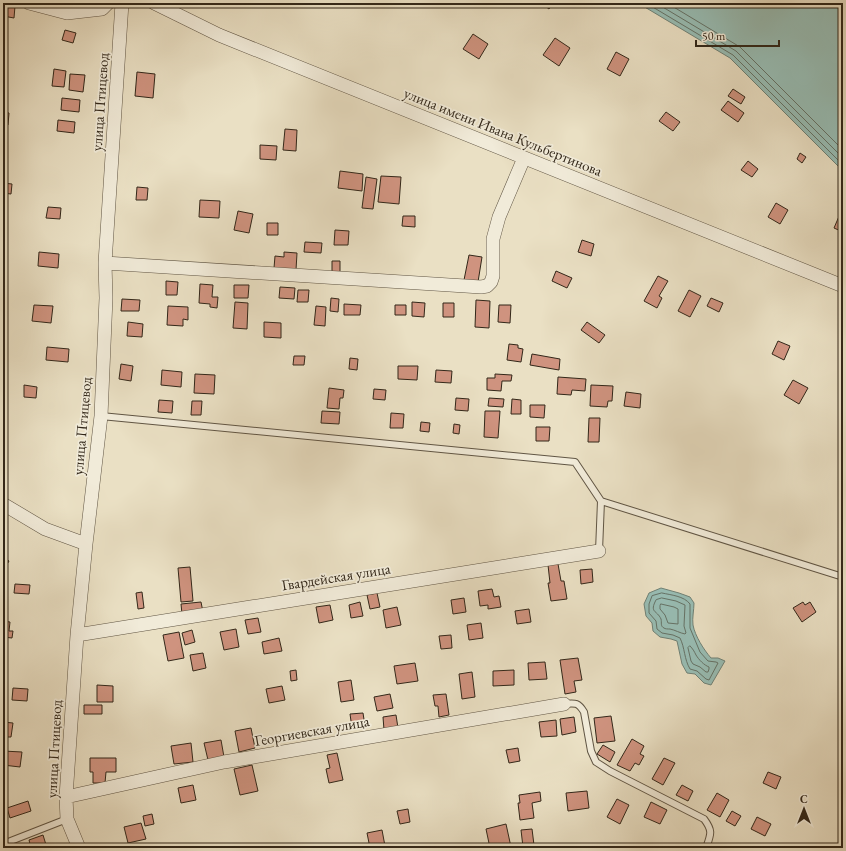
<svg xmlns="http://www.w3.org/2000/svg" width="846" height="851" font-family="'EB Garamond',serif">
	<style>
		.water { fill: #98bdb4; stroke: #6f8176 }
		.lines { fill: none; stroke-linecap: round; stroke-linejoin: round }
		.shore { stroke: #657266; stroke-width: 1 }
		.building { fill: #cf937f; stroke: #322719 }
		.service-casing { stroke: #605544; stroke-width: 8 }
		.minor-casing { stroke: #605544; stroke-width: 14 }
		.service { stroke: #f1ebd9; stroke-width: 6 }
		.minor { stroke: #f1ebd9; stroke-width: 13 }
		.labels { text-anchor: middle; stroke-width: 3.5; stroke-linejoin: round; paint-order: stroke }
		.street-label { font-size: 15px; fill: #322719; stroke: #f1ebd9 }
	</style>
	<rect width="100%" height="100%" fill="#eae0c4"/>
	<filter id="stains"><feTurbulence type="fractalNoise" baseFrequency=".005" numOctaves="4"/><feColorMatrix values="0 0 0 0 .2 0 0 0 0 .09 0 0 0 0 .02 0 0 0 .5 -.17"/></filter>
	<radialGradient id="worn" r=".72"><stop offset=".6" stop-color="#630" stop-opacity="0"/><stop offset="1" stop-color="#630" stop-opacity=".3"/></radialGradient>
	<path class="water" d="M638 3H840L843 6V171L730 58Z
		M661 588 679 593 690 597 694 603C694 610 692 618 693 625 695 636 704 650 711 658H718L725 661 711 685 704 683 695 674 687 673 682 664 677 641 671 639 660 637 653 631 652 623 646 616 644 604 649 593Z"/>
	<g class="lines">
		<path class="shore" d="M646 3 733 55 843 165
			M656 3 736 51 843 158
			M667 3 740 47 843 150
			M662 593C671 595 684 596 690 604V628L700 652 708 661 716 662 718 663 709 680 706 679 697 671 690 669C684 659 685 648 680 638L673 635 662 633 657 629 656 621 649 613V604L652 596Z
			M662 598 676 601 685 605 684 626 686 633 685 634C680 633 675 630 670 629 668 629 665 629 664 628 660 626 662 623 661 619 657 610 649 613 656 600Z
			M661 604 674 607 678 609V624L668 623 665 615 660 609V606Z
			M690 646C693 649 694 651 696 655 699 660 704 665 709 667V669L708 672H706L700 667 693 664 691 661 688 648Z"/>
	</g>
	<path class="building" d="M541 3H553L549 9Z
		M3 4 15 6 14 18 3 16Z
		M65 30 76 33 73 43 62 40Z
		M473 34 488 44 479 59 463 49Z
		M555 38 570 48 559 66 543 55Z
		M616 52 629 59 620 76 607 69Z
		M54 69 66 71 64 87 52 86Z
		M137 72 155 74 153 98 135 96Z
		M70 74 85 75 83 92 69 90Z
		M733 89 745 97 741 104 728 96Z
		M62 98 80 100 79 112 61 110Z
		M728 101 744 113 738 122 721 110Z
		M3 112 9 113 8 125H3Z
		M666 112 680 122 673 131 659 121Z
		M58 120 75 122 74 133 57 131Z
		M285 129 297 130 296 151 283 150Z
		M260 145 277 146 276 160 260 159Z
		M800 153 806 157 802 163 797 159Z
		M748 161 758 169 752 177 741 170Z
		M340 171 363 174 362 191 338 188Z
		M381 176 401 177 399 204 378 202Z
		M366 177 377 179 373 209 362 208Z
		M3 183 12 184 11 194 3 193Z
		M137 187 148 188 147 200H136Z
		M200 200 220 201 219 218 199 217Z
		M776 203 788 210 780 224 768 217Z
		M48 207 61 208 60 219 46 218Z
		M238 211 253 214 249 233 234 230Z
		M840 214 843 215V232L834 228Z
		M403 216H415V227L402 226Z
		M267 223H278V235H267Z
		M335 230 349 231 348 245H334Z
		M582 240 594 244 591 256 578 252Z
		M305 242 322 243 321 253 304 252Z
		M39 252 59 254 58 268 38 266Z
		M284 252 297 253 296 270 274 268 275 256 284 257Z
		M469 255 482 257 478 282 464 280Z
		M332 261H340V274H332Z
		M556 271 572 278 567 288 552 281Z
		M658 276 668 281 659 296 662 298 657 308 644 301Z
		M166 281 178 282 177 295H166Z
		M200 284 213 285 212 297H218L217 308 210 307V304L199 303Z
		M234 285H249L248 298H234Z
		M280 287 295 288 294 299 279 298Z
		M298 290H309L308 302H297Z
		M689 290 701 296 690 317 678 311Z
		M331 298 339 299 338 312 330 311Z
		M711 298 723 303 719 312 707 306Z
		M122 299 140 300 139 311H121Z
		M476 300 490 301 489 328 475 327Z
		M235 302 248 303 247 329 233 328Z
		M412 302 425 303 424 317 412 316Z
		M443 303H454V317H443Z
		M344 304 361 305 360 315H344Z
		M34 305 53 306 51 323 32 321Z
		M395 305H406V315H395Z
		M499 305H511L510 323 498 322Z
		M168 306 188 307V320L183 319V326L167 325Z
		M316 306 326 307 325 326 314 325Z
		M128 322 143 324 142 337 127 336Z
		M264 322 281 323V338L264 337Z
		M587 322 605 335 599 343 581 330Z
		M778 341 790 346 784 360 772 354Z
		M509 344 518 345V348L523 349 521 362 507 360Z
		M47 347 69 349 68 362 46 360Z
		M532 354 560 359 559 370 530 365Z
		M294 356H305L304 365H293Z
		M350 358 358 359 357 370 349 369Z
		M121 364 133 366 131 381 119 379Z
		M398 366H418L417 380 398 379Z
		M162 370 182 372 181 387 161 385Z
		M436 370 452 371 451 383 435 382Z
		M195 374 215 375 214 394 194 393Z
		M495 374 512 375 511 381H502L501 391 487 390V378H495Z
		M558 377 586 379 585 391 572 390 571 395 557 394Z
		M793 380 808 388 799 404 784 395Z
		M24 385 37 387 36 398 24 397Z
		M591 385 613 386 612 401H608L607 407 590 406Z
		M329 388 344 390 343 398H340L339 409 327 408Z
		M374 389 386 390 385 400 373 399Z
		M626 392 641 394 640 408 624 406Z
		M456 398 469 399 468 411 455 410Z
		M489 398 504 399 503 407 488 406Z
		M512 399 521 400V414H511Z
		M159 400 173 401 172 413 158 412Z
		M192 401H202L201 415H191Z
		M530 405H545L544 418 530 417Z
		M322 411 340 412 339 424 321 423Z
		M485 411H500L498 438 484 437Z
		M391 413 404 414 403 428H390Z
		M589 418H600L599 442H588Z
		M421 422 430 423 429 432 420 431Z
		M454 424 460 425 459 434 453 433Z
		M536 427H550L549 441H536Z
		M3 557 9 561 3 571Z
		M558 564 561 581H564L567 599 551 601 548 583H550L548 565Z
		M190 567 193 601 181 602 178 568Z
		M592 569 593 582 581 584 580 570Z
		M15 584 30 585 29 594 14 593Z
		M492 589 494 597 499 596 501 607 488 609V605L480 606 478 591Z
		M142 592 144 608 138 609 136 593Z
		M377 593 380 607 370 609 367 595Z
		M464 598 466 612 453 614 451 600Z
		M201 602 203 612 182 614 181 604Z
		M360 602 363 616 351 618 349 605Z
		M803 602 805 605 810 602 816 612 802 622 793 608Z
		M330 605 333 620 319 623 316 607Z
		M397 607 401 625 386 628 383 610Z
		M529 609 531 622 517 624 515 611Z
		M258 618 261 632 248 634 245 620Z
		M3 621 10 622 9 631H13L12 638 3 637Z
		M481 623 483 638 469 640 467 625Z
		M236 629 239 647 224 650 220 632Z
		M192 630 195 642 185 645 182 633Z
		M179 632 184 658 168 661 163 635Z
		M451 635 452 648 441 649 439 636Z
		M279 638 282 651 264 654 262 642Z
		M203 653 206 668 193 671 190 655Z
		M578 658 582 680 574 681 576 692 565 694 560 660Z
		M545 662 547 679 529 680 528 663Z
		M415 663 418 681 397 684 394 666Z
		M296 670 297 680 291 681 290 671Z
		M514 670V685L493 686V671Z
		M472 672 475 697 462 699 459 674Z
		M351 680 354 700 341 702 338 682Z
		M97 685 113 686V702H97Z
		M282 686 285 700 269 703 266 689Z
		M13 688 28 689 27 701 12 700Z
		M390 694 393 708 377 711 374 697Z
		M446 694 449 715 439 717 438 706H435L433 695Z
		M84 705H102V714H84Z
		M363 713 365 726 352 728 350 714Z
		M396 715 398 728 384 730 383 717Z
		M611 716 615 741 597 743 594 718Z
		M574 717 576 732 562 735 560 719Z
		M556 720 557 736 541 737 539 722Z
		M3 722 13 723 11 737H3Z
		M251 728 255 748 239 752 235 731Z
		M632 739 644 746 640 754 644 756 639 765 635 763 630 771 617 765Z
		M221 740 224 757 208 760 204 743Z
		M191 743 193 762 174 764 171 746Z
		M603 745 615 752 610 762 597 754Z
		M518 748 520 761 509 763 506 750Z
		M3 751 22 752 20 767 3 765Z
		M337 753 343 780 329 783 326 769 330 768 327 755Z
		M90 758H116V772H106L105 783H93V772H90Z
		M664 758 675 763 663 785 652 779Z
		M252 765 258 791 240 795 234 769Z
		M768 772 781 777 776 789 763 783Z
		M193 785 196 800 181 803 178 788Z
		M682 785 693 791 688 801 676 795Z
		M587 791 589 808 568 811 566 793Z
		M540 792 541 801 532 803 534 818 520 820 518 803H520L519 795Z
		M717 793 729 800 720 817 707 810Z
		M617 799 629 805 620 824 607 817Z
		M28 801 31 811 10 818 7 808Z
		M651 802 667 810 660 824 644 817Z
		M3 803 7 817 3 818Z
		M408 809 410 822 400 824 397 811Z
		M732 811 741 816 735 826 726 821Z
		M152 814 154 824 145 826 143 816Z
		M757 817 771 824 765 836 751 829Z
		M141 823 146 839 128 843 124 827Z
		M506 824 511 847 506 848H490L486 829Z
		M532 829 534 845 523 847 521 830Z
		M382 830 385 846 370 848 367 833Z
		M43 835 47 848H31L29 840Z"/>
	<g class="lines">
		<defs>
			<path id="service" d="M101 416 575 462 601 501 843 577
				M599 551 601 501
				M564 704C575 703 578 702 584 712L591 751 596 762 610 771 704 819C713 831 711 834 706 848
				M3 844 67 819"/>
			<path id="minor" d="M29 3 67 13 102 9 108 3
				M154 3 219 35 843 286
				M105 263 481 287 487 286 491 282 493 276V239L499 217 524 158
				M3 504 45 529 86 544
				M77 635 599 551
				M66 797 224 762 564 704
				M79 848 67 819 66 797 77 635 86 544 101 416 106 298 105 263 122 3"/>
		</defs>
		<use href="#service" class="service-casing"/>
		<use href="#minor" class="minor-casing"/>
		<use href="#service" class="service"/>
		<use href="#minor" class="minor"/>
	</g>
	<g class="labels">
		<g class="street-label">
			<text transform="translate(100 102) rotate(-86)" y="5">улица Птицевод</text>
			<text transform="translate(503 132) rotate(22)" y="5">улица имени Ивана Кульбертинова</text>
			<text transform="translate(82 426) rotate(-85)" y="5">улица Птицевод</text>
			<text transform="translate(336 577) rotate(-9)" y="5">Гвардейская улица</text>
			<text transform="translate(312 731) rotate(-10)" y="5">Георгиевская улица</text>
			<text transform="translate(54 749) rotate(-87)" y="5">улица Птицевод</text>
		</g>
	</g>
	<rect width="846" height="851" fill="none" stroke="#eae0c4" stroke-width="16"/>
	<rect x="4" y="4" width="838" height="843" fill="none" stroke="#322719" stroke-width="2"/>
	<rect x="8" y="8" width="830" height="835" fill="none" stroke="#322719"/>
	<g transform="translate(804 809)" stroke="#f1ebd9" stroke-width="3" paint-order="stroke">
	<path d="M0-3L7 15L0 10L-7 15Z" fill="#322719"/>
	<text y="-6" font-size="11" font-weight="bold" text-anchor="middle" fill="#322719">С</text>
	</g>
	<path d="M696 40v6h83v-6" fill="none" stroke="#322719" stroke-width="2"/>
	<text x="702" y="40" font-size="12" fill="#322719" stroke="#f1ebd9" stroke-width="3" paint-order="stroke">50 m</text>
	<rect width="100%" height="100%" filter="url(#stains)"/>
	<rect width="100%" height="100%" fill="url(#worn)"/>
</svg>
